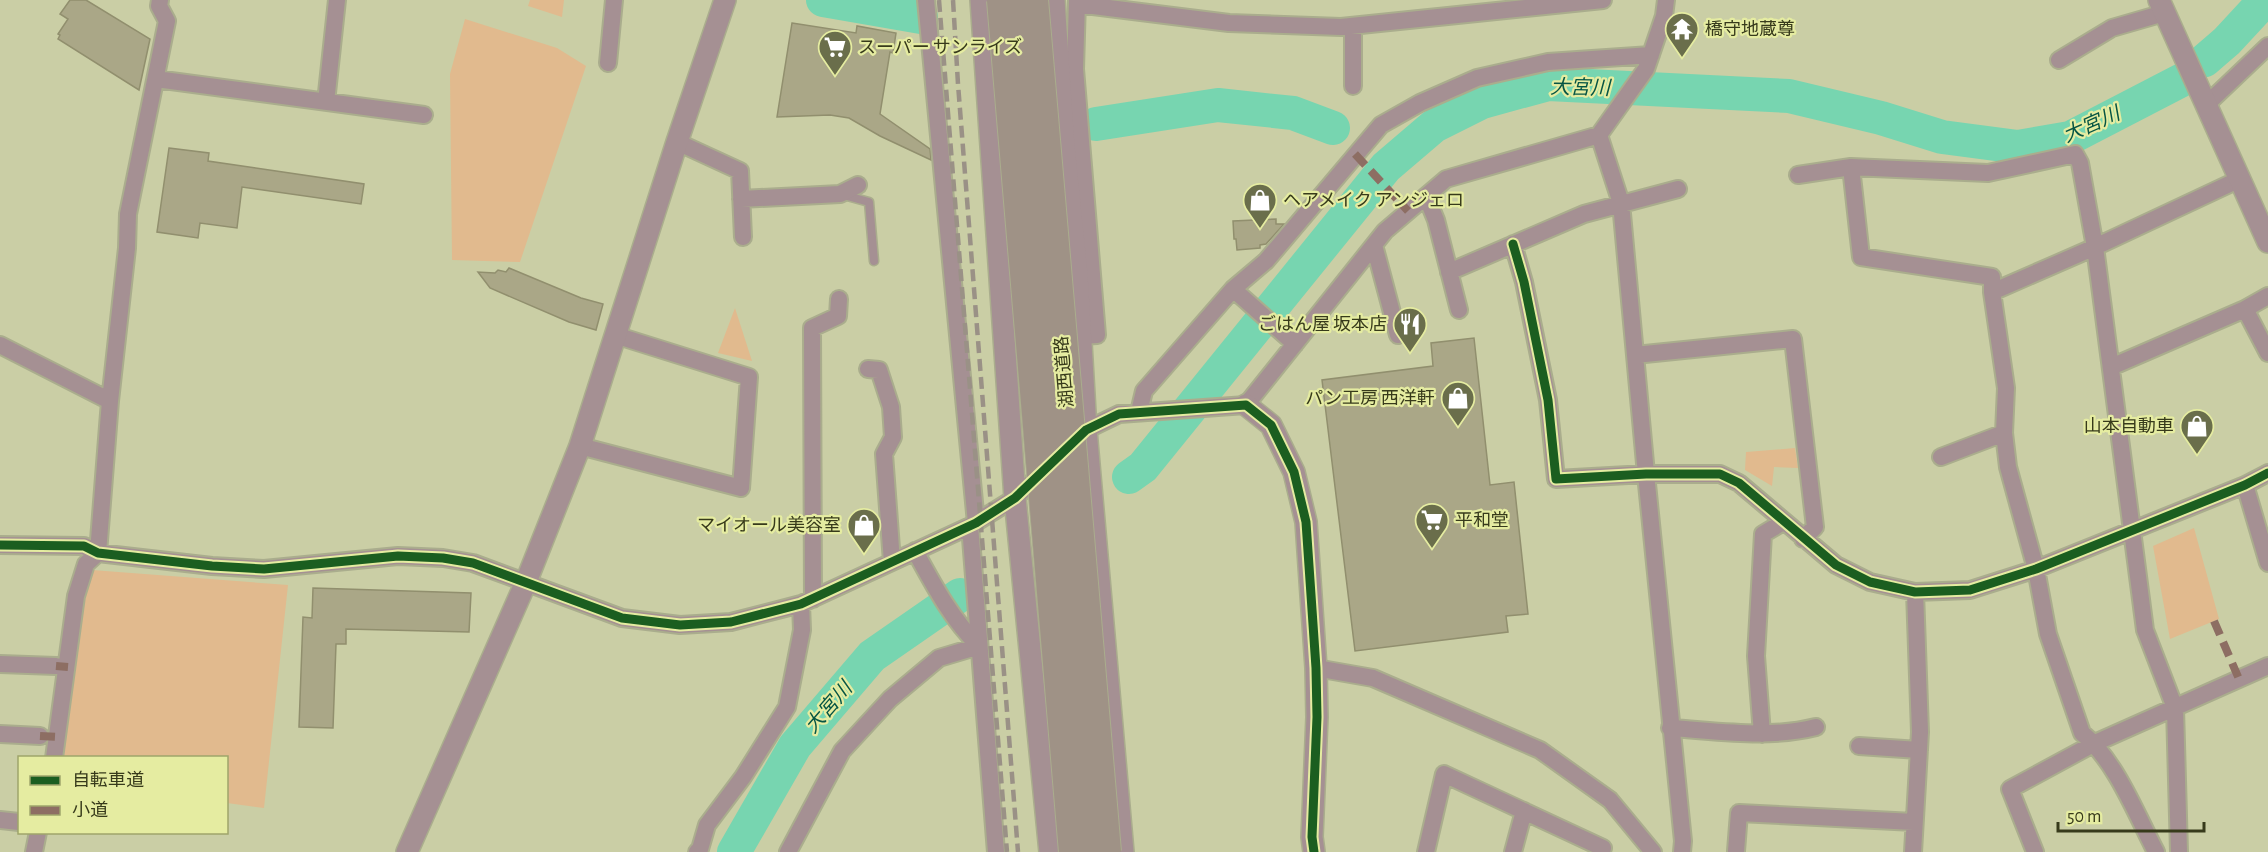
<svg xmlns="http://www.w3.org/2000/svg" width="2268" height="852" font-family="'Alegreya Sans','Noto Sans JP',sans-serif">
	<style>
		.green { fill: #e1ba8e }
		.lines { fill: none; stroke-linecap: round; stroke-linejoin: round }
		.river { stroke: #77d5b0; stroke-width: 34 }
		.building { fill: #aaa787; stroke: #918f6e; stroke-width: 1.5 }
		.service-casing { stroke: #aaad8d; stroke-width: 11 }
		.minor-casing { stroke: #aaad8d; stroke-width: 20 }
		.tertiary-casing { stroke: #aaad8d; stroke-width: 24 }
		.service { stroke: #a59093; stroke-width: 8 }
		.minor { stroke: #a59093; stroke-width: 16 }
		.tertiary { stroke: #a59093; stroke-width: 21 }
		.rail { stroke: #9a9186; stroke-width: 4.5; stroke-dasharray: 12 6; stroke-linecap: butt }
		.motorway-bridge-casing { stroke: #aaad8d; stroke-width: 34; stroke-linecap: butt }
		.motorway-bridge { stroke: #9f9286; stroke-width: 32 }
		.quiet { stroke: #8d6e63; stroke-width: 8; stroke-dasharray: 15 8; stroke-linecap: butt }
		.cycleway-casing { stroke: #e5eca1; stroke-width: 13 }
		.cycleway { stroke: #1b5e20; stroke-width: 9 }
		.labels { text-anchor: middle; stroke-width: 4.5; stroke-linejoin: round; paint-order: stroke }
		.poi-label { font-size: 18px; fill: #373a1b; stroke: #e5eca1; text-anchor: start }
		.street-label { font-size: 18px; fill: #373a1b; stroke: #e5eca1 }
		.water-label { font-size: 20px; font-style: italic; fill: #065544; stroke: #e5eca1 }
	</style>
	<rect width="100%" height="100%" fill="#cacea5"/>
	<path class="green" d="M530 0H564L562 17 528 6Z
		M465 19 557 48 586 66 520 262 452 260 450 74Z
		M735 308 752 361 718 353Z
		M1795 448 1798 468 1774 467 1772 486 1745 470 1746 452Z
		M2194 528 2219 619 2170 639 2153 546Z
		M92 570 288 585 264 808 227 803 226 758H63L82 598Z"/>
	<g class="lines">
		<path class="river" d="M823 0 921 17
			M2205 60 2227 41 2265 0
			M1096 124 1218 105 1293 113 1333 128
			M1129 477 1143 467 1386 167 1434 126 1482 102 1548 84 1789 96 1881 118 1942 137 2018 147 2070 138 2180 81
			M734 852 795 746 872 656 960 595"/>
	</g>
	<path class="building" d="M70 0H86L150 39 139 90 58 39 60 35 58 34 68 19 60 14Z
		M792 23 856 33 857 26 896 33 893 53 890 52 880 114 930 149 931 160 880 136 849 118 830 115 777 117Z
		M169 148 209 153 208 161 364 184 361 204 242 187 237 228 200 223 198 238 157 232Z
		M1276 219V224H1284L1266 244 1260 245V248L1237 250 1236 239H1234L1233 221Z
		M509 268 581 298 603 304 596 330 569 322 490 288 478 272 495 273 498 270 506 272Z
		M1474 338 1490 485 1514 482 1528 614 1506 616 1508 632 1355 651 1322 380 1433 366 1431 343Z
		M313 588 471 593 469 632 346 629V644H336L333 728 299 727 303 617 312 618Z"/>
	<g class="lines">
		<defs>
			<path id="service" d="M840 194 869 202 874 261"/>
			<path id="minor" d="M926 0 976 523
				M1077 0 1075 69 1097 335 1080 336
				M1077 4 1229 23 1341 27 1603 0
				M2059 60 2112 28 2164 13
				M608 63 614 0
				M156 79 424 115
				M1353 86V26
				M326 102 337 0
				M2207 104 2268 46
				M1599 135 1621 203 1646 474 1683 841 1682 852
				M677 142 740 171 743 237
				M1851 167 1861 257 1992 277V292
				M1798 175 1851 167 1988 173 2075 154 2080 163 2095 247 2145 630 2175 708 2179 852
				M1426 196 1436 220 1459 310
				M741 199 840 194 858 185
				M1513 244 1524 282 1548 400 1556 479 1646 474H1720L1739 483 1836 565 1870 582 1915 592 1970 590 2036 569 2245 485 2268 473
				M1374 245 1398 335
				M1449 272 1584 214 1678 189
				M1233 289 1295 344
				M2245 309 2268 353
				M0 345 110 401
				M1635 355 1793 339 1815 527 1803 539
				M2111 367 2245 309 2268 296
				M868 369 879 370 891 407 893 437 884 454 892 562
				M1139 412 1144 391 1233 289 1266 261 1381 125 1420 103 1477 78 1548 62 1651 55
				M1078 437 1086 430 1119 414 1246 405 1385 231 1446 179 1599 135 1646 69 1664 16 1666 0
				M580 446 741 488 749 377 615 335
				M1941 457 2004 433
				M2245 485 2268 563
				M970 526 996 852
				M0 545 84 546 98 553 212 566 264 569 398 556 443 558 473 563 622 618 680 625 731 622 801 604 970 526 1015 498 1045 470
				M813 599 812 328 838 316 839 299
				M0 664 56 666
				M1316 668 1373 678 1540 750 1610 800 1653 852
				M1670 728C1719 731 1768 739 1816 727
				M0 734 40 736
				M1762 734 1756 656 1763 534 1783 522
				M1859 746 1919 750
				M54 758 76 596 86 564 98 553 110 401 127 248 128 214 167 21 159 6 160 0
				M0 820 19 822
				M1736 851 1739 813 1914 822
				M34 852 38 832
				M697 852 700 849 707 825 743 777 787 707 802 630 801 604
				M788 852 842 751 890 699 939 658 979 646C952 620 933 584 915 551
				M1426 852 1444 774 1603 848
				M1513 852 1524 811
				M1913 852 1920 732 1915 592
				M2035 852 2010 789 2095 743 2268 666
				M2156 852C2136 814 2116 761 2082 733L2048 634 2036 569 2008 467 2004 433 2006 388 1992 292 2095 247 2240 179"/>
			<path id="tertiary" d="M981 0 1015 498 1050 852
				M1054 0 1064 146 1077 273 1086 430 1123 852
				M2159 0 2268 242
				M1246 405 1271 425 1294 472 1306 522 1316 668 1317 717 1312 837 1314 852
				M407 852 526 582 580 446 677 142 725 0"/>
		</defs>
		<use href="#service" class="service-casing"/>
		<use href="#minor" class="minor-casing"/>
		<use href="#tertiary" class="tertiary-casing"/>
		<use href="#service" class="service"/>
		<use href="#minor" class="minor"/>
		<use href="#tertiary" class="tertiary"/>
		<path class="rail" d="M939 0 1007 852
			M953 0 958 84 1018 852"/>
		<defs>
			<path id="motorway-bridge" d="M1003 0 1075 852
				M1032 0 1105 852"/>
		</defs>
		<use href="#motorway-bridge" class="motorway-bridge-casing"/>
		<use href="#motorway-bridge" class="motorway-bridge"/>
		<path class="quiet" d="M1355 154 1408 211
			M2214 621 2239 679
			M56 666 68 667
			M40 736 58 737
			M19 822H20"/>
		<defs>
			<path id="cycleway" d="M1513 244 1524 282 1548 400 1556 479 1646 474H1720L1739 483 1836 565 1870 582 1915 592 1970 590 2036 569 2245 485 2268 473
				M0 545 84 546 98 553 212 566 264 569 398 556 443 558 473 563 622 618 680 625 731 622 801 604 976 523 1015 498 1086 430 1119 414 1246 405 1271 425 1294 472 1306 522 1316 668 1317 717 1312 837 1314 852"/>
		</defs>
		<use href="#cycleway" class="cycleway-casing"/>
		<use href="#cycleway" class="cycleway"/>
	</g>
	<defs>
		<symbol id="temple-pin" viewBox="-11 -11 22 30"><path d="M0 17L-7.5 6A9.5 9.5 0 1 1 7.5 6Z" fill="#6a6e4b" stroke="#e5eca1"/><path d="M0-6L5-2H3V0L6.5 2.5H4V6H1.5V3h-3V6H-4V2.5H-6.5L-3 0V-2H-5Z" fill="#fff"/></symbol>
		<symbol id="supermarket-pin" viewBox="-11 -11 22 30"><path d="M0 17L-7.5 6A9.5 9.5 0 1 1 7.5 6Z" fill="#6a6e4b" stroke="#e5eca1"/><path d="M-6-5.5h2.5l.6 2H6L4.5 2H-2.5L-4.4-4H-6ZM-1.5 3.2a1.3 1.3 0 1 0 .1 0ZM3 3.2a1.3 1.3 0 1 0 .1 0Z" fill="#fff"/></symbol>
		<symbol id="shop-pin" viewBox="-11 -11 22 30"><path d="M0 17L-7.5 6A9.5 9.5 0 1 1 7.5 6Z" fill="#6a6e4b" stroke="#e5eca1"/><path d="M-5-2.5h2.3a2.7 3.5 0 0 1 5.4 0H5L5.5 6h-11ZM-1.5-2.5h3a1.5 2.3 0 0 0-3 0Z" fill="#fff"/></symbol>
		<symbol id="restaurant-pin" viewBox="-11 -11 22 30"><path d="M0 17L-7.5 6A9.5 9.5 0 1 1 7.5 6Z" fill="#6a6e4b" stroke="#e5eca1"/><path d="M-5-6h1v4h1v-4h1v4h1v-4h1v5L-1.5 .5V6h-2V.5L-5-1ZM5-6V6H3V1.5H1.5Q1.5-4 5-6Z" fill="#fff"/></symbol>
	</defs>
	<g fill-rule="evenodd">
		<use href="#temple-pin" x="1663" y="10" width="38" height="52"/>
		<use href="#supermarket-pin" x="816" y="28" width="38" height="52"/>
		<use href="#shop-pin" x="1241" y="181" width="38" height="52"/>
		<use href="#restaurant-pin" x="1391" y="305" width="38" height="52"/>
		<use href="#shop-pin" x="1439" y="379" width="38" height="52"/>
		<use href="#shop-pin" x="2178" y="407" width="38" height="52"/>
		<use href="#supermarket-pin" x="1413" y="501" width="38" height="52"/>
		<use href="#shop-pin" x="845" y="506" width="38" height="52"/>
	</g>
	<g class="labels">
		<g class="poi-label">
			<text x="1705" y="35">橋守地蔵尊</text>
			<text x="858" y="53">スーパー サンライズ</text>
			<text x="1283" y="206">ヘアメイク アンジェロ</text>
			<text x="1387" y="330" text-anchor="end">ごはん屋 坂本店</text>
			<text x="1435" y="404" text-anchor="end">パン工房 西洋軒</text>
			<text x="2174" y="432" text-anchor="end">山本自動車</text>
			<text x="1455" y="526">平和堂</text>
			<text x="841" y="531" text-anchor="end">マイオール美容室</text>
		</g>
		<g class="street-label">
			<text transform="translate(1064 372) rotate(-95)" y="6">湖西道路</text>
		</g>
		<g class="water-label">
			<text transform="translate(1580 87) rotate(1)" y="7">大宮川</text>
			<text transform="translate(2091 124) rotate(-24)" y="7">大宮川</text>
			<text transform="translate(828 707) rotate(-49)" y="7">大宮川</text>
		</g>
	</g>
	<rect x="18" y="756" width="210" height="78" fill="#e5eca1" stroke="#9fa56b" stroke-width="1.5"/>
	<rect x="30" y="776" width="30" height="9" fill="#1b5e20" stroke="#9fa56b" stroke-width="1.5"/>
	<text x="72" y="786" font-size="18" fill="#373a1b">自転車道</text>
	<rect x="30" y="806" width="30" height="9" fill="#8d6e63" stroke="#9fa56b" stroke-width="1.5"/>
	<text x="72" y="816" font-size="18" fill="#373a1b">小道</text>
	<path d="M2058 822v9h146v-9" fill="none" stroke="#373a1b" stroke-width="3"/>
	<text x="2067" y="822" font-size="18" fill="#373a1b" stroke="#e5eca1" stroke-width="4.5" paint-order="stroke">50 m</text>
</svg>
